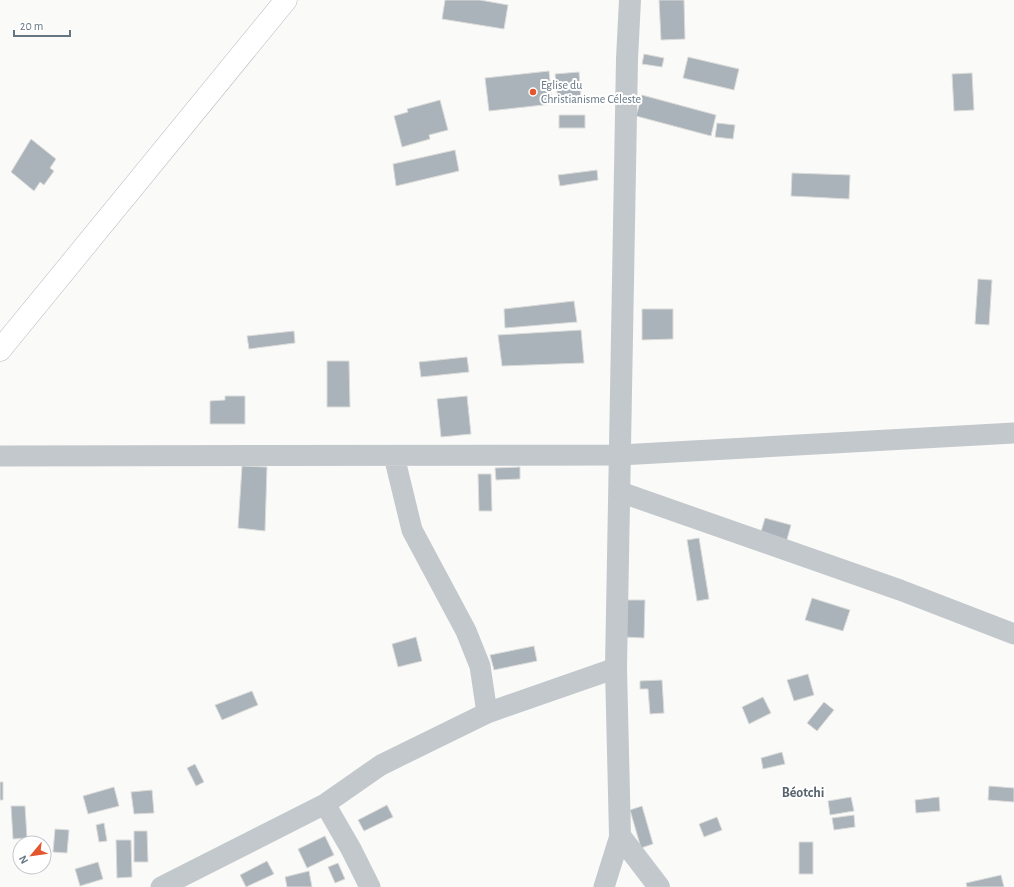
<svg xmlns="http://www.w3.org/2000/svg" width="1014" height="887" font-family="'Alegreya Sans',sans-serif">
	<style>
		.building { fill: #aab3b9; stroke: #dcdcda }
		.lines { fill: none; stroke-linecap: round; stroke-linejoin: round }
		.primary-casing { stroke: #b5babe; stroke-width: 23 }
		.minor { stroke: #c3c8cc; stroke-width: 21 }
		.tertiary { stroke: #c3c8cc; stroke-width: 22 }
		.primary { stroke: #fff; stroke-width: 22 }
		.poi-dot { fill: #e4572e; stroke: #fff; stroke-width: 1.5 }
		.labels { text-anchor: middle; stroke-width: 4; stroke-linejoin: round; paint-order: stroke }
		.poi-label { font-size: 12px; fill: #657683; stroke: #fff; text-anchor: start }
		.quarter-label { font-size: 14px; font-weight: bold; fill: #57646e; stroke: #fff }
	</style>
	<rect width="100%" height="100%" fill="#fafaf8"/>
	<path class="building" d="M445 0H480L508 5 504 29 442 19Z
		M659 0H684L685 39 661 40Z
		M644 54 664 58 662 67 642 64Z
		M688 57 739 69 734 90 683 78Z
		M549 71 552 104 489 111 485 78Z
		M579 72 581 99 558 101 555 74Z
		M972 73 974 110 954 111 952 74Z
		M642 95 716 115 711 136 636 116Z
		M440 100 448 130 429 135 430 139 402 147 394 116 408 112 407 109Z
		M559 115H585V128H559Z
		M717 123 735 125 733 139 715 137Z
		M31 139 56 159 50 168 54 171 44 185 40 182 34 191 11 172Z
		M455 150 459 171 396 186 393 164Z
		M597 170 598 180 560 186 558 175Z
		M792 173 850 175 849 199 791 196Z
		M978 279 992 280 989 325 975 324Z
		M574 301 577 322 505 328 504 309Z
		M642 309H673V339L642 340Z
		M581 330 584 363 502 366 498 335Z
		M294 331 295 343 249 349 247 336Z
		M467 357 469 372 421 377 419 362Z
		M327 361H349L350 407H327Z
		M225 396H245V424H210V401L225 400Z
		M467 396 471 434 441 437 437 399Z
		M242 466 267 467 265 531 238 528Z
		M520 467V479L496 480 495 468Z
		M478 474H491L492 511H479Z
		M765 518 791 525 786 543 760 535Z
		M699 538 709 599 697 601 687 540Z
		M812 598 850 610 843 631 805 620Z
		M625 600H645L644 638 625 637Z
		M416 637 422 661 398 667 392 644Z
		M534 646 537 661 494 670 490 655Z
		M808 674 814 695 794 701 787 680Z
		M662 680 664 713 650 714 648 689H640V681Z
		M252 691 258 705 222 720 215 705Z
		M763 697 771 713 749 724 742 707Z
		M824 702 834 710 817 731 807 723Z
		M782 752 785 764 763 769 761 758Z
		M195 764 204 782 196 786 187 768Z
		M0 782H3V800H0Z
		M989 786 1014 788V802L988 800Z
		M114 787 119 806 88 814 83 796Z
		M152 790 154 813 134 814 131 792Z
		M851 797 854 811 830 815 828 801Z
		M939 797 940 811 916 813 915 800Z
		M387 805 393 817 364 831 358 820Z
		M11 806H25L27 838 13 839Z
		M642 806 653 844 641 848 630 810Z
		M854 815 855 827 834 830 832 818Z
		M717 817 722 830 704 837 699 824Z
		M104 823 107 841 99 842 96 825Z
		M55 829 69 830 67 853 53 852Z
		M134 831H147L148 862H134Z
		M325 836 334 855 307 868 298 849Z
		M116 840H131L132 877 117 878Z
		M799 842H813V874H799Z
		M267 861 274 874 246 887 240 875Z
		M98 862 103 879 80 886 75 869Z
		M338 863 345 879 335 883 328 867Z
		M309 871 312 887H287L285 877Z
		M1001 875 1004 887H967L966 883Z"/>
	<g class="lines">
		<defs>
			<path id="primary" d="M0 350 286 0"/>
		</defs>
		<use href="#primary" class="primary-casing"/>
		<path class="minor" d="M0 456 620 455 1014 433
			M394 456 412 530 466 631 480 666 487 713
			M620 492 900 590 1014 634
			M325 804 351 849 370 887
			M161 887 325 804 381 765 487 713 616 668
			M604 887 620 836"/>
		<path class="tertiary" d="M630 0 627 59 616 668 620 836 659 887"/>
		<use href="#primary" class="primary"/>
	</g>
	<circle class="poi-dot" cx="533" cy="92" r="4"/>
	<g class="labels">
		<g class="poi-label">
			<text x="541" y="89">Eglise du<tspan x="541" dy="14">Christianisme Céleste</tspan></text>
		</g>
		<g class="quarter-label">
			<text x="803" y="797">Béotchi</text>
		</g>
	</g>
	<g transform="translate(32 855) rotate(241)"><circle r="19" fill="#ffffff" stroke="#c1c8cd"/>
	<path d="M0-3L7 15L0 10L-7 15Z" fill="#e4572e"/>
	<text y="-6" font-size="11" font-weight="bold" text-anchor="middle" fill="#657683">N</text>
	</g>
	<path d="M14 30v6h56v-6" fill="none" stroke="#657683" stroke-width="2"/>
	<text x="20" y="30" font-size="12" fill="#657683" stroke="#ffffff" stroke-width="3" paint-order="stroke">20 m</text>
</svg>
